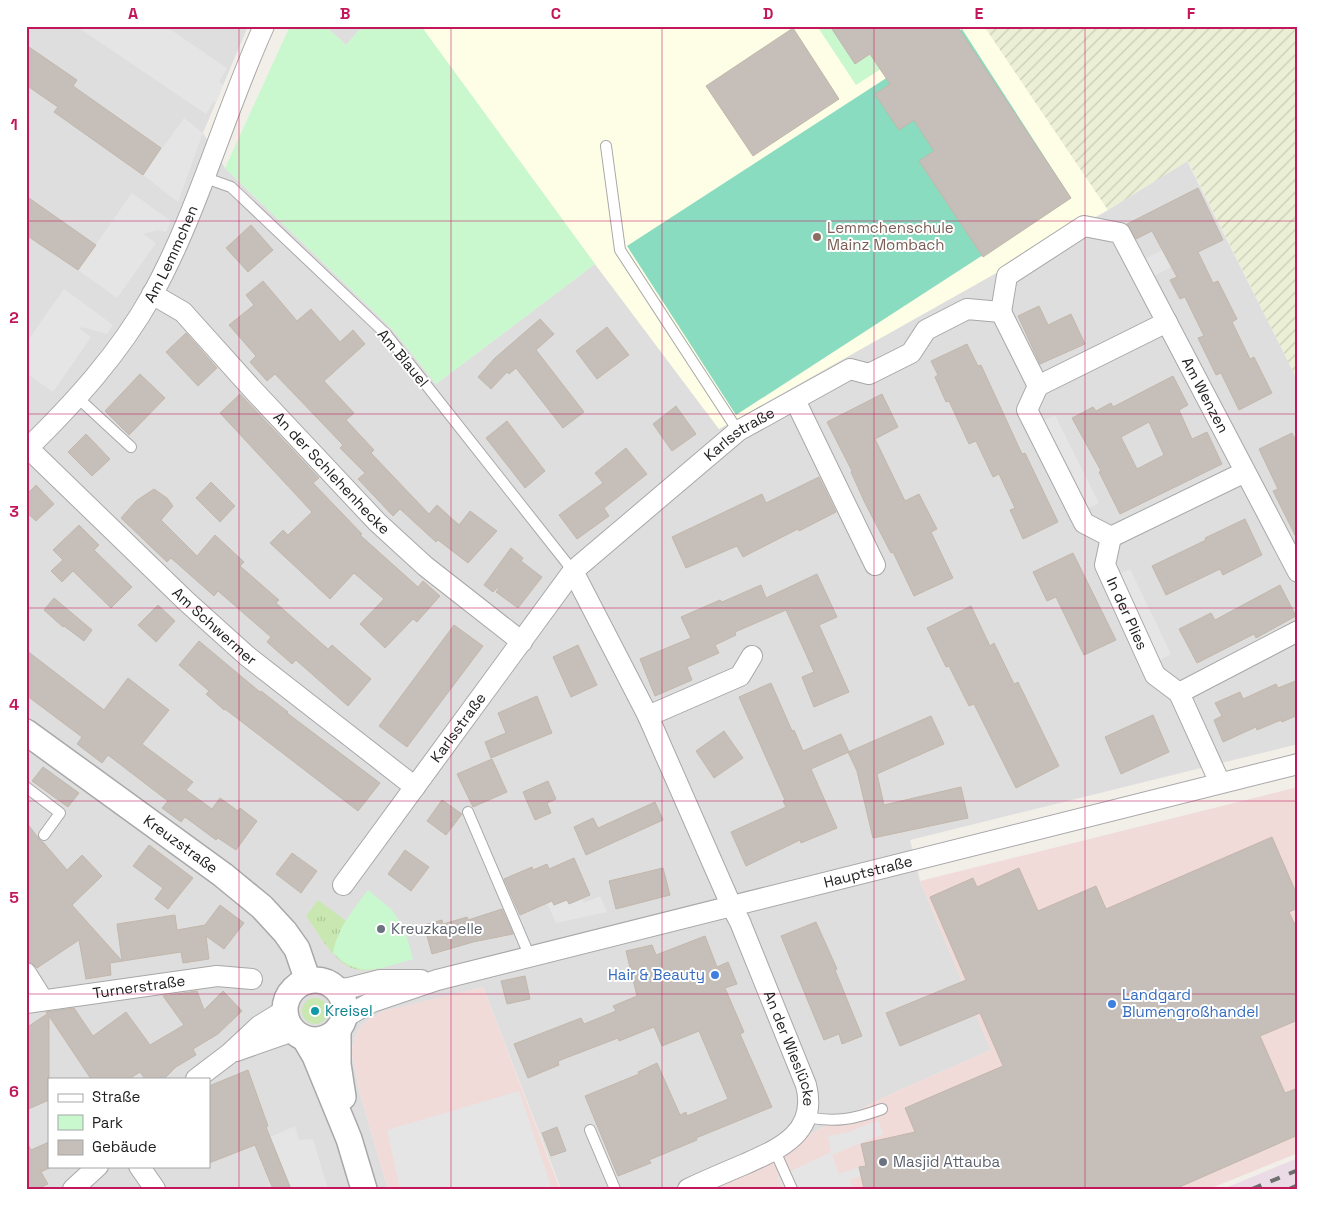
<svg xmlns="http://www.w3.org/2000/svg" width="1324" height="1215" font-family="'Space Grotesk',sans-serif">
	<style>
		.residential { fill: #dfdede; fill-rule: evenodd }
		.commercial { fill: #f1dbd9 }
		.education { fill: #fdfee5 }
		.railway { fill: #eadbe6 }
		.farmland { fill: url(#farmland-furrows) }
		.grass { fill: url(#grass-tufts) }
		.park { fill: #c9f8cf }
		.garden { fill: #c9e8b1 }
		.pitch { fill: #8adcc1 }
		.parking { fill: #e5e5e5 }
		.building { fill: #c6beb8; stroke: #c2b7ab; fill-rule: evenodd }
		.lines { fill: none; stroke-linecap: round; stroke-linejoin: round }
		.service-casing { stroke: #a8a8a8; stroke-width: 12 }
		.minor-casing { stroke: #a8a8a8; stroke-width: 22 }
		.tertiary-casing { stroke: #a8a8a8; stroke-width: 28 }
		.service { stroke: #fff; stroke-width: 10 }
		.minor { stroke: #fff; stroke-width: 20 }
		.tertiary { stroke: #fff; stroke-width: 25 }
		.rail { stroke: #6f6f6f; stroke-width: 4; stroke-dasharray: 10 10; stroke-linecap: butt }
		.grid { fill: none; stroke: #c2185b; stroke-width: 1; stroke-opacity: 0.55 }
		.education-dot { fill: #8d6e63; stroke: #fff; stroke-width: 2 }
		.worship-dot { fill: #6b7280; stroke: #fff; stroke-width: 2 }
		.shop-dot { fill: #3f7fe0; stroke: #fff; stroke-width: 2 }
		.culture-dot { fill: #0f9aa8; stroke: #fff; stroke-width: 2 }
		.labels { text-anchor: middle; stroke-width: 4; stroke-linejoin: round; paint-order: stroke }
		.education-label { font-size: 15px; fill: #785e54; stroke: #fff; text-anchor: start }
		.street-label { font-size: 15px; fill: #212121; stroke: #fff }
		.worship-label { font-size: 15px; fill: #5b616d; stroke: #fff; text-anchor: start }
		.shop-label { font-size: 15px; fill: #366cbe; stroke: #fff; text-anchor: end }
		.culture-label { font-size: 15px; fill: #0d838f; stroke: #fff; text-anchor: start }
		.neatline { fill: none; stroke: #c2185b; stroke-width: 2 }
		.grid-label { font-size: 16px; text-anchor: middle; font-weight: bold; fill: #c2185b }
	</style>
	<defs>
		<pattern id="farmland-furrows" width="10" height="10" patternUnits="userSpaceOnUse" patternTransform="scale(1.25)"><rect width="10" height="10" fill="#ebefd5"/><path d="M-1 1l2-2M0 10L10 0M9 11l2-2" fill="none" stroke="#c9cdb7"/></pattern>
		<pattern id="grass-tufts" width="24" height="20" patternUnits="userSpaceOnUse" patternTransform="scale(1.25)"><rect width="24" height="20" fill="#c9e8b1"/><path d="M3 7l-1-3M5 7V3M7 7l1-3M15 17l-1-3M17 17v-4M19 17l1-3" fill="none" stroke="#acc798"/></pattern>
	</defs>
	<rect width="100%" height="100%" fill="#f1efe8"/>
	<path class="residential" d="M26 26H248L203 133 225 168 392 329 436 384 595 264 719 429 1108 210 1187 161 1298 381V744L910 840 920 881 991 1050 891 1094 775 1151 688 1189H561L483 987 371 1018 361 1026 355 1037 351 1051 360 1094 388 1189H26ZM49 1079H209V1166H49Z
		M325 26H363L346 45Z"/>
	<path class="commercial" d="M1298 787V1153L1209 1189H688L775 1151 891 1094 991 1050 920 881Z
		M483 987 560 1189H388L360 1094 351 1051 355 1037 361 1026 371 1018 383 1011Z"/>
	<path class="education" d="M421 26H984L1108 210 719 429 595 264Z"/>
	<path class="railway" d="M1298 1158V1189H1223Z"/>
	<path class="farmland" d="M984 26H1298V381L1188 161 1108 210Z"/>
	<path class="grass" d="M318 900 346 921 379 961 381 968C374 969 368 971 361 970 336 968 320 935 306 916Z"/>
	<path class="park" d="M290 26H325L346 45 363 26H421L595 264 436 384 392 329 225 168Z
		M817 26H947L856 85Z
		M368 890 392 910 405 930 413 959C381 968 360 980 333 953 337 929 353 910 368 890Z"/>
	<path class="garden" d="M302 1011a13 13 0 1 1 26 0a13 13 0 1 1-26 0Z"/>
	<path class="pitch" d="M962 29 1071 198 736 415 627 246Z"/>
	<path class="parking" d="M76 26H165L227 68 219 82 223 85 216 102 214 101 206 114Z
		M184 118 203 133 178 202 143 175Z
		M132 193 171 221 166 232 157 230 143 234 156 243 117 298 78 270Z
		M1162 250 1171 267 1152 277 1143 260Z
		M64 289 113 325 107 334 81 327 80 329 91 337 53 392 26 373V343Z
		M1055 415 1099 503 1085 510 1041 422Z
		M1130 569 1171 654 1158 661 1117 575Z
		M600 896 607 912 556 923 547 903 552 901 554 905 567 900 569 904 582 899 584 903Z
		M519 1091 552 1189H400L387 1130Z
		M878 1120 883 1134 832 1155 839 1174 859 1167 861 1176 850 1180 853 1189H783L778 1177 831 1152 828 1136 849 1132Z
		M295 1126 299 1140 313 1139 328 1189H291L270 1137Z"/>
	<path class="building" d="M830 26H957L1071 198 983 257 919 161 934 151 914 120 899 130 875 94 890 84 870 54 855 64Z
		M793 28 839 99 753 156 706 86Z
		M26 45 77 80 73 86 161 148 143 175 54 112 58 107 26 85Z
		M1198 188 1223 240 1198 252 1213 283 1218 281 1237 319 1232 322 1250 359 1254 357 1272 393 1239 410 1221 373 1216 375 1198 338 1204 336 1185 297 1180 299 1170 280 1177 277 1152 231 1136 239 1127 224Z
		M26 196 96 245 78 270 26 235Z
		M251 225 273 250 248 272 226 248Z
		M263 281 297 321 311 309 340 342 353 330 365 344 324 381 354 413 346 420 374 450 371 453 429 514 437 505 459 525 470 511 497 531 468 563 438 540 436 542 400 509 393 516 358 479 365 473 340 448 343 445 275 374 267 381 250 362 256 356 229 325 254 305 246 295Z
		M1039 306 1048 325 1071 314 1085 344 1040 364 1018 316Z
		M540 319 554 334 536 350 584 412 563 428 516 368 509 374 507 372 491 389 478 377 495 358Z
		M607 327 629 355 597 379 576 351Z
		M186 333 217 368 198 386 166 352Z
		M967 344 978 366 981 365 1022 454 1025 453 1058 522 1023 539 1010 510 1015 508 999 474 993 477 976 441 969 444 949 401 946 402 935 377 938 375 931 361Z
		M140 374 165 398 129 435 105 411Z
		M1173 376 1188 405 1179 410 1192 439 1207 432 1222 464 1120 514 1099 472 1101 471 1072 418 1093 407 1096 411 1111 403 1113 407ZM1149 422 1164 455 1137 469 1121 437Z
		M240 394 319 478 313 483 362 534 360 535 418 587 423 581 440 596 417 622 413 619 385 648 360 624 384 599 354 573 330 599 270 543 283 530 288 535 312 512 220 413Z
		M882 394 898 427 875 439 905 501 919 494 937 529 931 532 953 578 914 596 893 552 891 553 865 503 851 472 852 471 827 422Z
		M676 406 696 434 672 451 653 424Z
		M507 421 545 471 525 488 486 438Z
		M1292 433 1298 444V541L1273 491 1278 489 1259 449Z
		M86 434 110 459 92 476 68 452Z
		M626 448 647 474 604 508 609 516 577 539 559 515 603 483 595 473Z
		M819 477 836 512 799 531 798 529 743 557 737 546 686 568 672 537 762 494 766 503Z
		M211 482 235 506 220 522 196 498Z
		M36 485 54 504 36 521 26 512V495Z
		M154 489 167 498 173 506 161 520 197 556 215 535 244 562 240 566 279 600 276 603 328 649 332 645 371 679 348 706 296 660 292 664 267 642 271 637 218 591 214 596 171 558 167 562 121 518 136 501Z
		M1245 519 1262 555 1223 575 1220 569 1166 595 1152 566 1206 540 1205 538Z
		M79 525 99 545 94 550 132 587 111 608 73 571 62 582 51 571 63 560 53 550Z
		M511 548 523 558 521 561 542 577 518 608 496 592 499 588 498 587 493 592 484 585Z
		M1073 553 1116 640 1084 655 1056 597 1047 601 1033 572Z
		M817 574 837 617 819 625 849 692 814 707 802 677 814 672 786 610 735 632 736 635 715 645 719 653 687 667 692 680 655 696 640 659 691 638 681 617 720 600 722 602 761 585 766 598Z
		M1280 585 1296 616 1256 638 1254 634 1197 663 1179 629 1211 613 1215 620Z
		M54 598 92 630 84 641 64 626 63 627 44 610Z
		M158 605 175 621 156 642 138 625Z
		M971 606 990 646 994 643 1014 684 1018 682 1059 766 1016 788 974 704 969 706 949 666 946 667 927 628Z
		M454 625 483 646 407 747 379 726Z
		M199 641 260 692 261 691 288 712 287 713 380 783 358 811 225 709 224 710 206 694 209 691 179 665Z
		M578 645 597 685 571 697 553 657Z
		M26 650 104 710 128 678 169 710 142 744 193 782 186 790 212 809 220 798 238 811 240 808 257 821 236 850 218 838 216 840 185 817 181 822 162 808 168 801 108 755 102 763 77 744 82 737 26 695Z
		M1298 680V715L1282 722 1281 720 1257 730 1256 727 1223 742 1214 720 1222 716 1215 703 1240 692 1243 699 1276 684 1278 688Z
		M771 683 792 731 794 730 803 751 841 734 849 752 811 769 837 828 801 843 800 840 746 866 731 832 786 807 783 801 785 800 739 697Z
		M537 696 552 733 491 758 485 742 506 733 498 713Z
		M1153 715 1169 752 1121 774 1105 737Z
		M931 716 944 744 877 774 884 805 961 787 968 818 873 838 857 771 848 752Z
		M724 731 743 758 714 778 696 751Z
		M492 759 507 792 473 807 457 774Z
		M43 767 79 793 68 807 32 781Z
		M548 781 556 799 547 803 551 813 535 820 523 792Z
		M442 800 462 814 446 835 427 821Z
		M655 802 663 820 586 855 574 827 593 818 598 828Z
		M26 822 40 840 43 842 67 870 82 855 102 876 72 905 122 961 117 924 175 915 177 930 205 925 220 905 244 923 224 949 206 936 209 959 183 963 181 952 142 958 110 963 111 975 86 979 79 940 37 968 32 963 26 961Z
		M1272 837 1298 897V908L1289 912 1298 931V1020L1260 1036 1285 1093 1298 1088V1135L1175 1189H864L859 1167 866 1166 861 1144 915 1132 905 1108 1003 1066 980 1013 900 1046 886 1013 966 980 930 897 973 878 977 887 1019 868 1038 911 1096 886 1106 909Z
		M149 845 193 878 168 909 155 899 163 888 133 866Z
		M405 850 429 867 411 891 388 874Z
		M292 853 317 871 301 893 276 874Z
		M574 858 590 895 569 904 567 900 554 905 552 901 520 915 504 879 532 867 533 870 547 864 549 869Z
		M663 868 670 895 616 909 609 881Z
		M502 909 513 934 473 942 432 954 424 925 442 920 443 924 467 917 468 920Z
		M816 922 837 969 835 970 862 1036 842 1044 839 1034 824 1040 781 936Z
		M705 936 717 967 728 962 737 984 725 988 744 1032 740 1034 772 1107 696 1138 697 1140 649 1160 651 1163 618 1176 585 1096 639 1074 638 1072 657 1063 680 1115 686 1112 687 1116 728 1099 699 1031 662 1046 654 1027 619 1041 618 1038 558 1061 559 1065 528 1078 514 1044 581 1018 584 1024 616 1011 613 1006 637 996 626 951 652 945 656 955Z
		M525 976 530 999 507 1004 501 981Z
		M197 991 204 1010 223 991 242 1011 218 1034 193 1049 196 1055 176 1067 164 1079H145L140 1072 129 1079H91L49 1016V1100L26 1110V1028L47 1014 46 1012 74 1008 93 1036 126 1012 150 1045 184 1025 163 996Z
		M248 1070 268 1126 266 1127 291 1189H273L255 1145 209 1163V1086Z
		M557 1127 566 1151 551 1156 542 1133Z
		M26 1141 31 1150 49 1142V1168L41 1172 48 1184 37 1189H29L26 1182Z"/>
	<g class="lines">
		<defs>
			<path id="service" d="M606 146 620 250 738 431
				M203 177 231 187 386 334 573 571
				M78 398 131 447
				M26 787 60 813 44 835
				M468 812 530 957
				M807 1117C835 1123 855 1119 882 1109
				M590 1130 615 1189
				M775 1151 792 1189"/>
			<g id="minor">
				<path id="s1" d="M152 294 183 312 255 392 377 522 425 566 522 642"/>
				<path id="s2" d="M1001 312 1038 386 1027 410 1084 523 1111 537 1105 565 1155 675 1179 693 1220 783"/>
				<path d="M1038 386 1167 322"/>
				<path d="M795 400 875 565"/>
				<path id="s3" d="M28 448 186 601 247 656 415 787"/>
				<path id="s4" d="M26 450C74 403 119 354 152 295 198 212 224 114 264 26"/>
				<path d="M1111 537 1245 472"/>
				<path id="s5" d="M573 571 648 716 731 905 740 922 806 1085C818 1132 781 1148 745 1164 726 1172 707 1180 688 1189"/>
				<path d="M1179 693 1298 631"/>
				<path d="M648 716 740 676 752 656"/>
				<path id="s6" d="M343 885 573 571 738 431 850 369 869 374 911 353 926 330 967 309 1001 312 1007 276 1084 226 1120 233 1298 572"/>
				<path d="M26 973 43 1000"/>
				<path d="M337 989 349 988 380 980H421"/>
				<path id="s7" d="M26 1003 217 976 252 979"/>
				<path id="s8" d="M345 1017 372 1002 437 980 1298 764"/>
				<path d="M236 1051 293 1031"/>
				<path d="M196 1079 229 1054 259 1026 285 1010"/>
				<path d="M139 1166 155 1189"/>
				<path d="M73 1189 98 1166"/>
			</g>
			<g id="tertiary">
				<path id="s9" d="M26 732 223 875 262 907 285 932 297 949 308 981"/>
				<circle cx="315" cy="1010" r="30"/>
				<path d="M338 1029V1064L343 1097"/>
				<path d="M305 1039 315 1056 349 1139 364 1189"/>
			</g>
		</defs>
		<use href="#service" class="service-casing"/>
		<use href="#minor" class="minor-casing"/>
		<use href="#tertiary" class="tertiary-casing"/>
		<use href="#service" class="service"/>
		<use href="#minor" class="minor"/>
		<use href="#tertiary" class="tertiary"/>
		<path class="rail" d="M1252 1189 1298 1170
			M1289 1189 1298 1185"/>
	</g>
	<path class="grid" d="M239 26V1189M451 26V1189M662 26V1189M874 26V1189M1085 26V1189M26 221H1298M26 414H1298M26 608H1298M26 801H1298M26 994H1298"/>
	<circle class="education-dot" cx="817" cy="237" r="5"/>
	<g class="worship-dot">
		<circle cx="381" cy="929" r="5"/>
		<circle cx="883" cy="1162" r="5"/>
	</g>
	<g class="shop-dot">
		<circle cx="715" cy="975" r="5"/>
		<circle cx="1112" cy="1004" r="5"/>
	</g>
	<circle class="culture-dot" cx="315" cy="1011" r="5"/>
	<g class="labels">
		<g class="education-label">
			<text x="827" y="233">Lemmchenschule<tspan x="827" dy="17">Mainz Mombach</tspan></text>
		</g>
		<g class="street-label">
			<text dy="5" stroke="none"><textPath href="#s4" startOffset="246">Am Lemmchen</textPath></text>
			<text transform="translate(403 358) rotate(50)" y="5">Am Blauel</text>
			<text dy="5" stroke="none"><textPath href="#s6" startOffset="1256">Am Wenzen</textPath></text>
			<text dy="5" stroke="none"><textPath href="#s6" startOffset="605">Karlsstraße</textPath></text>
			<text dy="5" stroke="none"><textPath href="#s1" startOffset="255">An der Schlehenhecke</textPath></text>
			<text dy="5" stroke="none"><textPath href="#s2" startOffset="348">In der Plies</textPath></text>
			<text dy="5" stroke="none"><textPath href="#s3" startOffset="258">Am Schwermer</textPath></text>
			<text dy="5" stroke="none"><textPath href="#s6" startOffset="195">Karlsstraße</textPath></text>
			<text dy="5" stroke="none"><textPath href="#s9" startOffset="191">Kreuzstraße</textPath></text>
			<text dy="5" stroke="none"><textPath href="#s8" startOffset="544">Hauptstraße</textPath></text>
			<text dy="5" stroke="none"><textPath href="#s7" startOffset="114">Turnerstraße</textPath></text>
			<text dy="5" stroke="none"><textPath href="#s5" startOffset="525">An der Wieslücke</textPath></text>
		</g>
		<g class="worship-label">
			<text x="391" y="934">Kreuzkapelle</text>
			<text x="893" y="1167">Masjid Attauba</text>
		</g>
		<g class="shop-label">
			<text x="705" y="980">Hair &amp; Beauty</text>
			<text x="1122" y="1000" text-anchor="start">Landgard<tspan x="1122" dy="17">Blumengroßhandel</tspan></text>
		</g>
		<g class="culture-label">
			<text x="325" y="1016">Kreisel</text>
		</g>
	</g>
	<rect width="1324" height="1215" fill="none" stroke="#ffffff" stroke-width="55"/>
	<rect x="48" y="1078" width="162" height="90" fill="#ffffff" stroke="#a6a6a6"/>
	<rect x="58" y="1094" width="25" height="8" fill="#ffffff" stroke="#a6a6a6"/>
	<text x="92" y="1102" font-size="15" fill="#212121">Straße</text>
	<rect x="58" y="1115" width="25" height="15" fill="#c9f8cf" stroke="#a6a6a6"/>
	<text x="92" y="1128" font-size="15" fill="#212121">Park</text>
	<rect x="58" y="1140" width="25" height="15" fill="#c6beb8" stroke="#a6a6a6"/>
	<text x="92" y="1152" font-size="15" fill="#212121">Gebäude</text>
	<rect x="28" y="28" width="1268" height="1160" class="neatline"/>
	<g class="grid-label">
		<text x="133" y="19">A</text>
		<text x="345" y="19">B</text>
		<text x="556" y="19">C</text>
		<text x="768" y="19">D</text>
		<text x="979" y="19">E</text>
		<text x="1191" y="19">F</text>
		<text x="14" y="130">1</text>
		<text x="14" y="323">2</text>
		<text x="14" y="517">3</text>
		<text x="14" y="710">4</text>
		<text x="14" y="903">5</text>
		<text x="14" y="1097">6</text>
	</g>
</svg>
